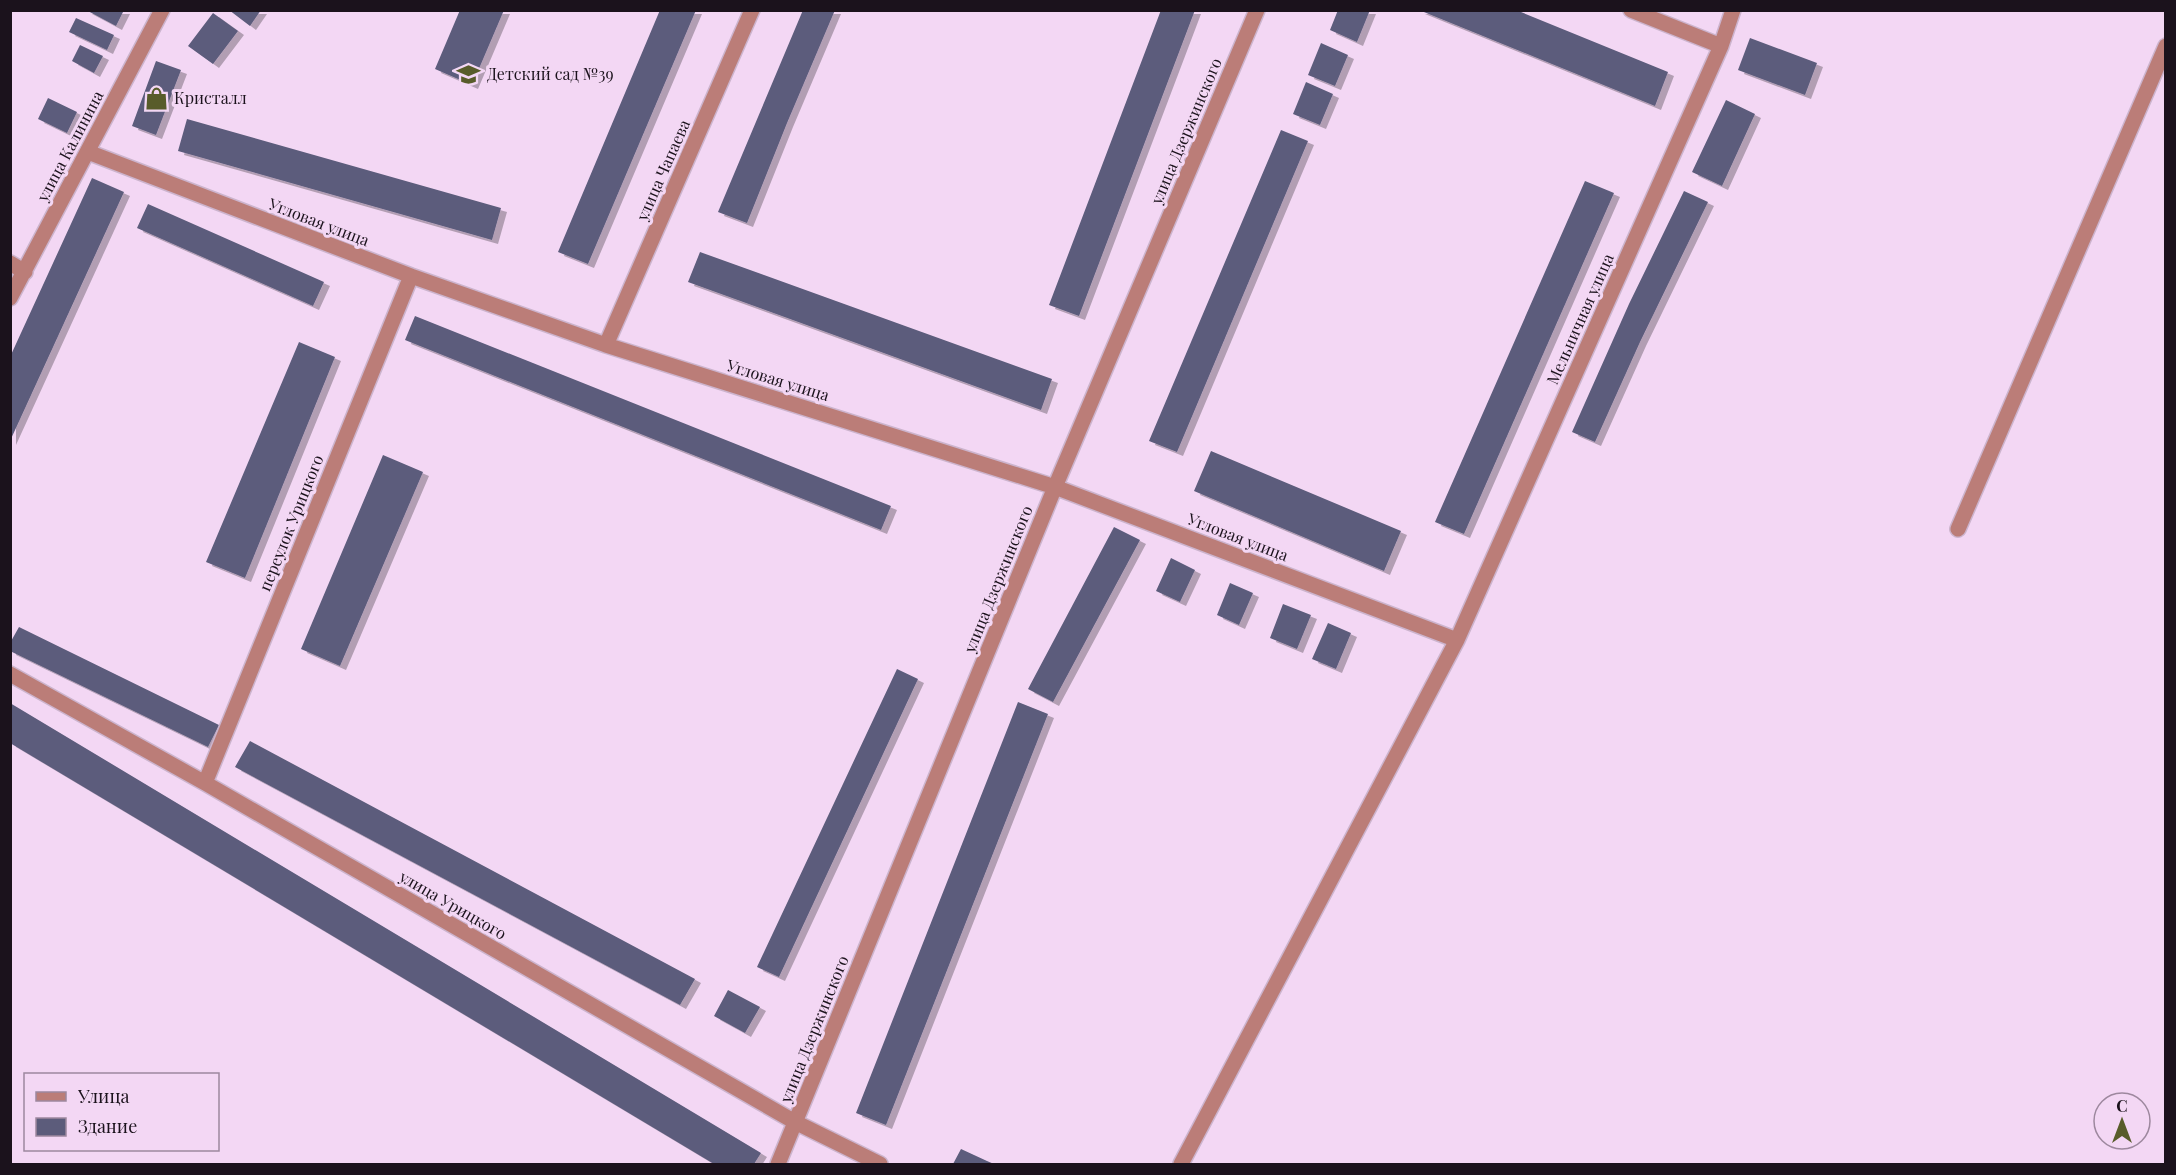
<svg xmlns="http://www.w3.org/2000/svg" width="2176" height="1175" font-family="'Playfair Display',serif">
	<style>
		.building { fill: #5c5c7b; filter: url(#shadow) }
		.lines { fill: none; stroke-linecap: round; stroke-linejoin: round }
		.minor-casing { stroke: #ccb4cd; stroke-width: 18 }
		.minor { stroke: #bb7d78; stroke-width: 15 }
		.labels { text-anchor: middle; stroke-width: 6; stroke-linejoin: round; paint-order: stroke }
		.poi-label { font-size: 16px; fill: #1b121c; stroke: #f3d7f4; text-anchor: start }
		.street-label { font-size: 16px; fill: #1b121c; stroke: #f3d7f4 }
	</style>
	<defs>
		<filter id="shadow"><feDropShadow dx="6" dy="4" stdDeviation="0" flood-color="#0004"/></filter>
	</defs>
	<rect width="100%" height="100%" fill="#f3d7f4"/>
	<path class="building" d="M86 10H124L116 26Z
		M229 10H261L250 26Z
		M460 10H504L472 85 435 69Z
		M660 10H696L588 264 558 252Z
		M803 10H835L787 123 747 223 718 212Z
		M1161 10H1195L1079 316 1049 305Z
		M1338 10H1370L1357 42 1330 30Z
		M1419 10H1516L1668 72 1655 106Z
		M213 13 238 31 213 64 188 46Z
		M76 18 114 35 107 50 69 32Z
		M1750 38 1817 63 1805 95 1738 70Z
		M1321 43 1348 55 1335 86 1308 75Z
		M80 45 103 56 94 73 72 61Z
		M156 61 181 70 156 135 132 126Z
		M1306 82 1333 94 1320 125 1293 114Z
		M48 98 77 112 67 133 38 119Z
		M1726 100 1755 114 1722 186 1692 172Z
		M187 119 501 208 492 240 178 151Z
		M1281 130 1308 141 1177 452 1149 441Z
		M92 178 124 192 10 441V357Z
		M1585 181 1614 193 1464 534 1435 522Z
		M1684 191 1708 202 1640 342 1595 442 1572 432 1629 304Z
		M148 204 324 282 313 306 137 228Z
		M700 252 1052 379 1041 410 688 282Z
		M415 316 891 506 881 530 405 340Z
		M299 342 335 357 245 578 206 562Z
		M1211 451 1401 531 1384 571 1194 491Z
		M383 455 423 472 340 666 301 649Z
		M1114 527 1140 540 1053 702 1028 689Z
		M1171 558 1195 570 1180 602 1156 591Z
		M1230 583 1253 593 1239 625 1217 615Z
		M1283 604 1311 615 1297 649 1270 638Z
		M1328 623 1351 633 1336 669 1312 659Z
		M19 627 219 725 208 747 10 651V643Z
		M897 669 918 679 779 977 757 967Z
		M1018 702 1048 714 886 1125 856 1113Z
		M10 703 761 1153 754 1164H714L10 743Z
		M250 741 695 979 680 1005 235 767Z
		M728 990 760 1007 745 1033 714 1016Z
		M961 1149 987 1161 994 1164H953Z"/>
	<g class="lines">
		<defs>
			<path id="minor" d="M1631 10 1721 46
				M88 152 411 276 606 345 1055 487 1457 640
				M10 263 25 272
				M10 298 162 10
				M606 345 752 10
				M1958 529 2166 46
				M10 674 205 783 795 1122 880 1164
				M205 783 411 276
				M778 1164 1055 487 1257 10
				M1181 1164 1457 640 1721 46 1733 10"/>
		</defs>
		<use href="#minor" class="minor-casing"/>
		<use href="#minor" class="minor"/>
	</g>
	<defs>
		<symbol id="school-bare" viewBox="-9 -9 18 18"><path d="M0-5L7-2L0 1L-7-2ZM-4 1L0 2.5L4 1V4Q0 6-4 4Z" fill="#585c2a" stroke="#f3d7f4" stroke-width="2.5" paint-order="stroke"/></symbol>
		<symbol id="shop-bare" viewBox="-9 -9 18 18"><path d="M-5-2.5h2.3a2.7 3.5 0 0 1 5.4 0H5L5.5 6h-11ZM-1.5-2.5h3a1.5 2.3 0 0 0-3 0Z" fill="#585c2a" stroke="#f3d7f4" stroke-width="2.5" paint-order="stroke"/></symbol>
	</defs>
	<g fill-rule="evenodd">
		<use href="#school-bare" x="452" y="58" width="33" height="33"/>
		<use href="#shop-bare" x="140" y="82" width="33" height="33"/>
	</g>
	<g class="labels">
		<g class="poi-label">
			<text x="487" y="80">Детский сад №39</text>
			<text x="174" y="104">Кристалл</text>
		</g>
		<g class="street-label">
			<text transform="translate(1186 131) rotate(-67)" y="6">улица Дзержинского</text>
			<text transform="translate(70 146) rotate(-62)" y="6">улица Калинина</text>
			<text transform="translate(663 170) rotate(-66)" y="6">улица Чапаева</text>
			<text transform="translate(319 222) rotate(21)" y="6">Угловая улица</text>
			<text transform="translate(1580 319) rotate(-66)" y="6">Мельничная улица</text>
			<text transform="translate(778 380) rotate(17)" y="6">Угловая улица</text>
			<text transform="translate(291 523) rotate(-68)" y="6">переулок Урицкого</text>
			<text transform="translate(1238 537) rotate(21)" y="6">Угловая улица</text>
			<text transform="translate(998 579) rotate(-68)" y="6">улица Дзержинского</text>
			<text transform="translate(453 905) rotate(30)" y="6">улица Урицкого</text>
			<text transform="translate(814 1029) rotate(-68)" y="6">улица Дзержинского</text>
		</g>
	</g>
	<rect width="2176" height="1175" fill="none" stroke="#1b121c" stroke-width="24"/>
	<rect x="24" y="1073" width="195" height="78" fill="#f3d7f4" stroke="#9d889e" stroke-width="1.5"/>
	<rect x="36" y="1092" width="30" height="9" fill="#bb7d78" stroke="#9d889e" stroke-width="1.5"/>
	<text x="78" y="1103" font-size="18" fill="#1b121c">Улица</text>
	<rect x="36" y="1118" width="30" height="18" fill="#5c5c7b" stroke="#9d889e" stroke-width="1.5"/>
	<text x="78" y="1133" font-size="18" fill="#1b121c">Здание</text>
	<g transform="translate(2122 1121)"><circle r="28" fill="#f3d7f4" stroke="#9d889e" stroke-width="1.5"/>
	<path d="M0-4.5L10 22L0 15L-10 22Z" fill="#585c2a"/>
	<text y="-9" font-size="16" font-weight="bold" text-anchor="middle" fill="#1b121c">С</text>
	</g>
</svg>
